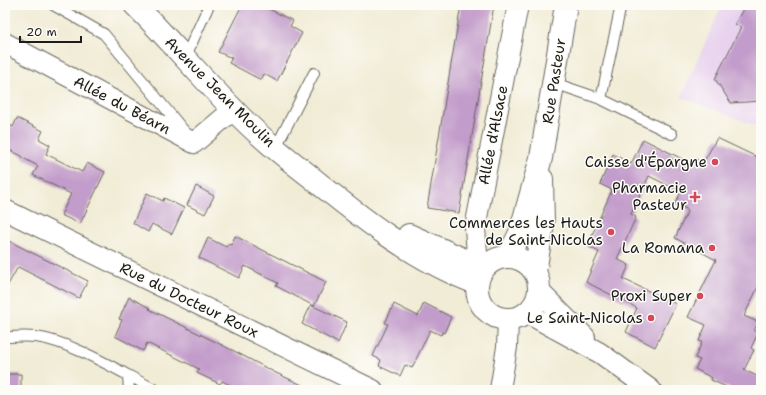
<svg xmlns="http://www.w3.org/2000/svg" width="766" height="395" font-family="'Shantell Sans',sans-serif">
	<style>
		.built { fill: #e8d2ee }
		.building { fill: #c29cca }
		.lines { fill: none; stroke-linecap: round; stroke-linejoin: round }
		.service-casing { stroke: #67655d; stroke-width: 12 }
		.minor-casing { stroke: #67655d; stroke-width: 22 }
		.tertiary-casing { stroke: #67655d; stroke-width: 24 }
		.service { stroke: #fff; stroke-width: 10 }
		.minor { stroke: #fff; stroke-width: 20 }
		.tertiary { stroke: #fff; stroke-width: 22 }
		.poi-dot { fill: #d1495b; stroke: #fdfcf7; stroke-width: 1.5 }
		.labels { text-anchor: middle; stroke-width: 3; stroke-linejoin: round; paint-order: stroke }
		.street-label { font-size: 15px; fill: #1c1c1c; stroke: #fdfcf7 }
		.poi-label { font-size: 15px; fill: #1c1c1c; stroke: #fdfcf7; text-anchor: end }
	</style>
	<rect width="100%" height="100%" fill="#fdfcf7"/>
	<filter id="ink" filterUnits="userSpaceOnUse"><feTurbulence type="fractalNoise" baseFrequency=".025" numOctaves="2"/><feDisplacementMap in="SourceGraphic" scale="8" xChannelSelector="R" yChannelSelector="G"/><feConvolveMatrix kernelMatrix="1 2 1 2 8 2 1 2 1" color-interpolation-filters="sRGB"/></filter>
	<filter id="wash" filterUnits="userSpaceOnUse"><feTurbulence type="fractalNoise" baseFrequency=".012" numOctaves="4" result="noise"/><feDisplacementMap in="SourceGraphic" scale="16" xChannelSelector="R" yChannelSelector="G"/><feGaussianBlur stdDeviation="0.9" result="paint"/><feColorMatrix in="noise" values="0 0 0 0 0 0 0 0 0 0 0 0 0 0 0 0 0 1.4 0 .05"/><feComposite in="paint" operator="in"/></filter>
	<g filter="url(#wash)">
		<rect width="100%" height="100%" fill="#f1ecd6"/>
		<path class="built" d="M722 5H761V128L681 97Z"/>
		<g id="blocks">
			<path class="building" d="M242 5H261L293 21 290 26 302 33 277 81 264 74 261 80 229 63 232 58 218 52Z
				M461 5H494L459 213 427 208Z
				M745 5H761V101L731 103 715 79 741 27 735 24Z
				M17 118 43 131 39 139 50 145 46 154 82 172 87 163 105 172 80 224 61 215 71 194 33 175 38 166 23 158 22 156 5 148V122L13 127Z
				M717 138 761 159V281L744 316 758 322 754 331 758 333 751 348 754 350 744 370 761 378V390H733L711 380 712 378 695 369 700 360 695 358 702 342 699 341 706 325 688 317 716 260 675 238 688 210 675 203 681 192 649 176 631 214 636 217 617 259 629 265 623 279 676 304 655 347 626 332 637 308 586 282 599 252 587 246 612 190 600 184 613 154 631 164 643 139 694 165 696 159 703 163Z
				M196 186 214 196 205 214 187 205Z
				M147 193 163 201 164 198 184 208 172 234 152 224 148 232 133 223Z
				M235 236 326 282 314 306 276 286 278 283 245 266 239 278 199 258 208 238 226 247 228 244 231 245Z
				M5 239 88 281 79 298 18 267 5 290Z
				M129 297 150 308 149 309 236 352 274 372 313 390H240L222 381 220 384 197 373 199 369 147 343 143 351 115 336 122 320 119 319Z
				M424 303 451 317 444 333 442 332 441 335 430 330 412 368 405 365 400 376 379 366 381 360 373 356 388 324 385 323 394 304 418 316Z
				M311 305 347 322 338 343 302 324Z
				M5 374H21V390H5Z"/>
		</g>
	</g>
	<g filter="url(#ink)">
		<use href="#blocks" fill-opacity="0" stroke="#67655d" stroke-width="1"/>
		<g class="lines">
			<defs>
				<path id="service" d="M53 5 104 34 185 132
					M185 58 209 5
					M554 83 601 99 621 5
					M601 99 672 134
					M275 149 314 73
					M5 337C15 337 26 336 36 337 73 342 122 373 156 390
					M128 376 129 390"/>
				<path id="minor" d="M5 43 194 143 233 110
					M5 210 373 390
					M478 266 475 228 518 5
					M539 291 585 337
					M527 313 600 353 651 390
					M500 390 507 347 508 320"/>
				<path id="tertiary" d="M135 5C169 39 199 75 233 109 256 134 284 156 311 177 361 218 415 260 476 283
					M409 235 483 268
					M477 288a31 31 0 1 1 62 0a31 31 0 1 1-62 0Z
					M508 257 520 233 541 158 566 5
					M535 272 543 224 542 179"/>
			</defs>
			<use href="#service" class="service-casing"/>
			<use href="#minor" class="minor-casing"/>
			<use href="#tertiary" class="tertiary-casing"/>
			<use href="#service" class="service"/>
			<use href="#minor" class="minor"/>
			<use href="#tertiary" class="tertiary"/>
		</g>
	</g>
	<g class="poi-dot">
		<circle cx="715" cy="162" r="4"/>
		<path d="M693 191h4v4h4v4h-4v4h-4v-4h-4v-4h4z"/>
		<circle cx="611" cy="232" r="4"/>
		<circle cx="712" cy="248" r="4"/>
		<circle cx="700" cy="296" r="4"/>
		<circle cx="651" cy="318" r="4"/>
	</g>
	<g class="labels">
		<g class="street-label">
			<text transform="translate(554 81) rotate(-81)" y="5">Rue Pasteur</text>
			<text transform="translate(220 92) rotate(45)" y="5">Avenue Jean Moulin</text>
			<text transform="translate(122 105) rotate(28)" y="5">Allée du Béarn</text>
			<text transform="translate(493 135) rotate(-79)" y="5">Allée d'Alsace</text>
			<text transform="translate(189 300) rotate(26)" y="5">Rue du Docteur Roux</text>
		</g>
		<g class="poi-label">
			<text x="707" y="167">Caisse d'Épargne</text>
			<text x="687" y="193">Pharmacie<tspan x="687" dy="17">Pasteur</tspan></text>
			<text x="603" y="228">Commerces les Hauts<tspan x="603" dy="17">de Saint-Nicolas</tspan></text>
			<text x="704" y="253">La Romana</text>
			<text x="692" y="301">Proxi Super</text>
			<text x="643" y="323">Le Saint-Nicolas</text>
		</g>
	</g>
	<rect width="766" height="395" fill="none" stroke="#fdfcf7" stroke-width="20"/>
	<path d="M20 36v6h61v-6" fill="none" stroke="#1c1c1c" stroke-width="2"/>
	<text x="26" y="36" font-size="12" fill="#1c1c1c" stroke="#fdfcf7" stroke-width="3" paint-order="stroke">20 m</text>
</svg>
